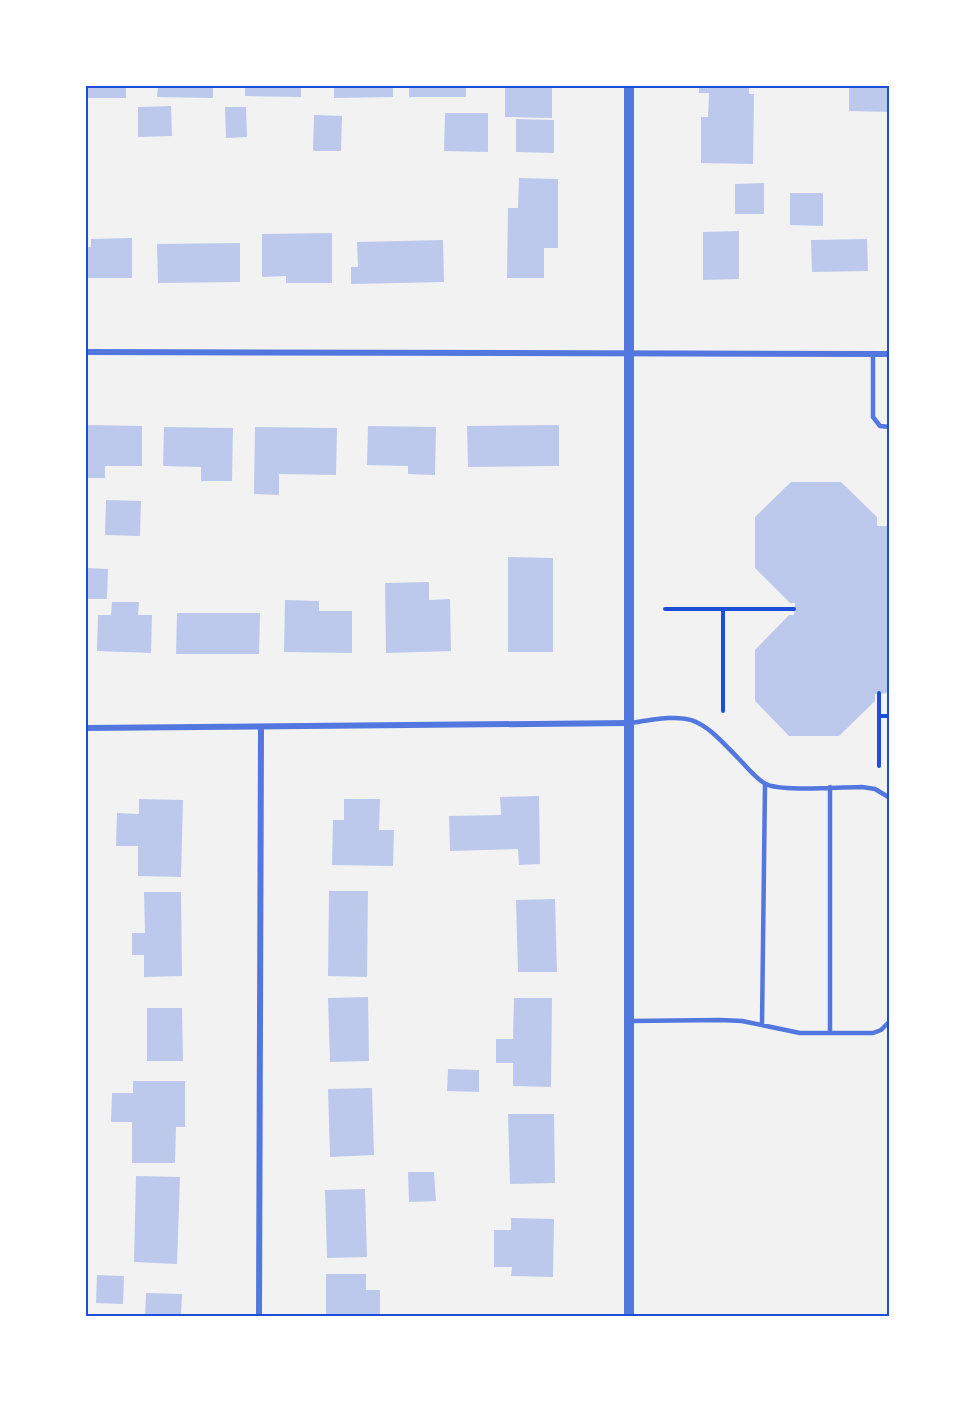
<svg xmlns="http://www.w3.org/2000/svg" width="975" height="1402" font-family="Commissioner,sans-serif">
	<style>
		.building { fill: #bdc9ec }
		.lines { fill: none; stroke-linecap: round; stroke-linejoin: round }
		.path { stroke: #1d4ed8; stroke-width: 4 }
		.service { stroke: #5277de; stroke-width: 4.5 }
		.minor { stroke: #5277de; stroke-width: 6 }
		.tertiary { stroke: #5277de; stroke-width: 10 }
		.neatline { fill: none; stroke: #1d4ed8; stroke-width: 2 }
	</style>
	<rect width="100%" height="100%" fill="#f2f2f2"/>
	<path class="building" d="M86 86H126V98H86Z
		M158 86H213V98L157 97Z
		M245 86H301V97L245 96Z
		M334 86H393V97L334 98Z
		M409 86H466V97H409Z
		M505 86H552V118L505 117Z
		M699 86H749V94H754L753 164 701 163V117H708L709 93H699Z
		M849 86H890V112L849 111Z
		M171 106 172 136 138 137V107Z
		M225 107H246L247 137 226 138Z
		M445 113H488V152L444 151Z
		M314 115 342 116 341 151H313Z
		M516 119 554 120V153L516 152Z
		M519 178 558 179V248H544V278H507L508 208H518Z
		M764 183V214H735V184Z
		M790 193H823V226L790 225Z
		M739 231V279L703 280V232Z
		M332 233V283H286V276L262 277V234Z
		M132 238V278H86V247H91V239Z
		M867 239 868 271 812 272 811 240Z
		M443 240 444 282 351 284V267H358L357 242Z
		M240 243V282L158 283 157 244Z
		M86 425 142 426V466H105V478H86Z
		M559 425V466L468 467 467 426Z
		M368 426 436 427 435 475 408 474V466L367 465Z
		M164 427 233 428 232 481H201V467L163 466Z
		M255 427 337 428 336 475 279 474V495L254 494Z
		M791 482H841L877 517V526H890V693L875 694V701L839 736H789L755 701V650L789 615H794L795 603H790L755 568V517Z
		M106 500 141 501 140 536 105 535Z
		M508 557 553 558V652H508Z
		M86 568 108 569 107 599H86Z
		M429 582V600L450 599 451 651 386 653 385 583Z
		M285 600 319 601V611H352V653L284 652Z
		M112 602H139L138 615H152L151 653 97 651 98 615H111Z
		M177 613H260L259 654H176Z
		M539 796 540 864 519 865 518 849 450 851 449 816 501 815 500 797Z
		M139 799 183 800 181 877 138 876V846H116L117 813 139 814Z
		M344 799H380L379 830H394L393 866 332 865 333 820H344Z
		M329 891H368L367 977 328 976Z
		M144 892H181L182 976 144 977V955H132V933H145Z
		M555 899 557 972H518L516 900Z
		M368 997 369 1061 330 1062 328 998Z
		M514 998H552L551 1087 513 1086V1063H496V1039H513Z
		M147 1008H182L183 1061H147Z
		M448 1069 479 1070V1092L447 1091Z
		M133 1081H185V1127H176L175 1163H132V1122H111L112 1093H133Z
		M372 1088 374 1155 330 1157 328 1089Z
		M508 1114H554L555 1183 510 1184Z
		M408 1172H434L436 1201 409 1202Z
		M136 1176 180 1177 177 1264 134 1262Z
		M365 1189 367 1257 327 1258 325 1190Z
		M511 1218 554 1219 553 1277 511 1276 512 1267H494V1230H511Z
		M326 1274H366V1290H380V1316H326Z
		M97 1275 124 1276 123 1304 96 1303Z
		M146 1293 182 1294 181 1316H145Z"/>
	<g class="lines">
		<path class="path" d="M665 609H794
			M879 693V766
			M723 711V609
			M879 716H890"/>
		<path class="service" d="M873 354V417L880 426 890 427
			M631 723C693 713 696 714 739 759 747 767 756 779 766 784 781 792 842 787 862 787L875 789 890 798
			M830 787V1033
			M630 1021 720 1020 742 1021 800 1033H873L881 1030 890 1021
			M762 1025 765 784"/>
		<path class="minor" d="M86 352 890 354
			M86 728 631 723
			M259 1316 261 727"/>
		<path class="tertiary" d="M629 1316V86"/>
	</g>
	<rect width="975" height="1402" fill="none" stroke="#ffffff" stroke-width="174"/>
	<rect x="87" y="87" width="801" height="1228" class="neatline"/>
</svg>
